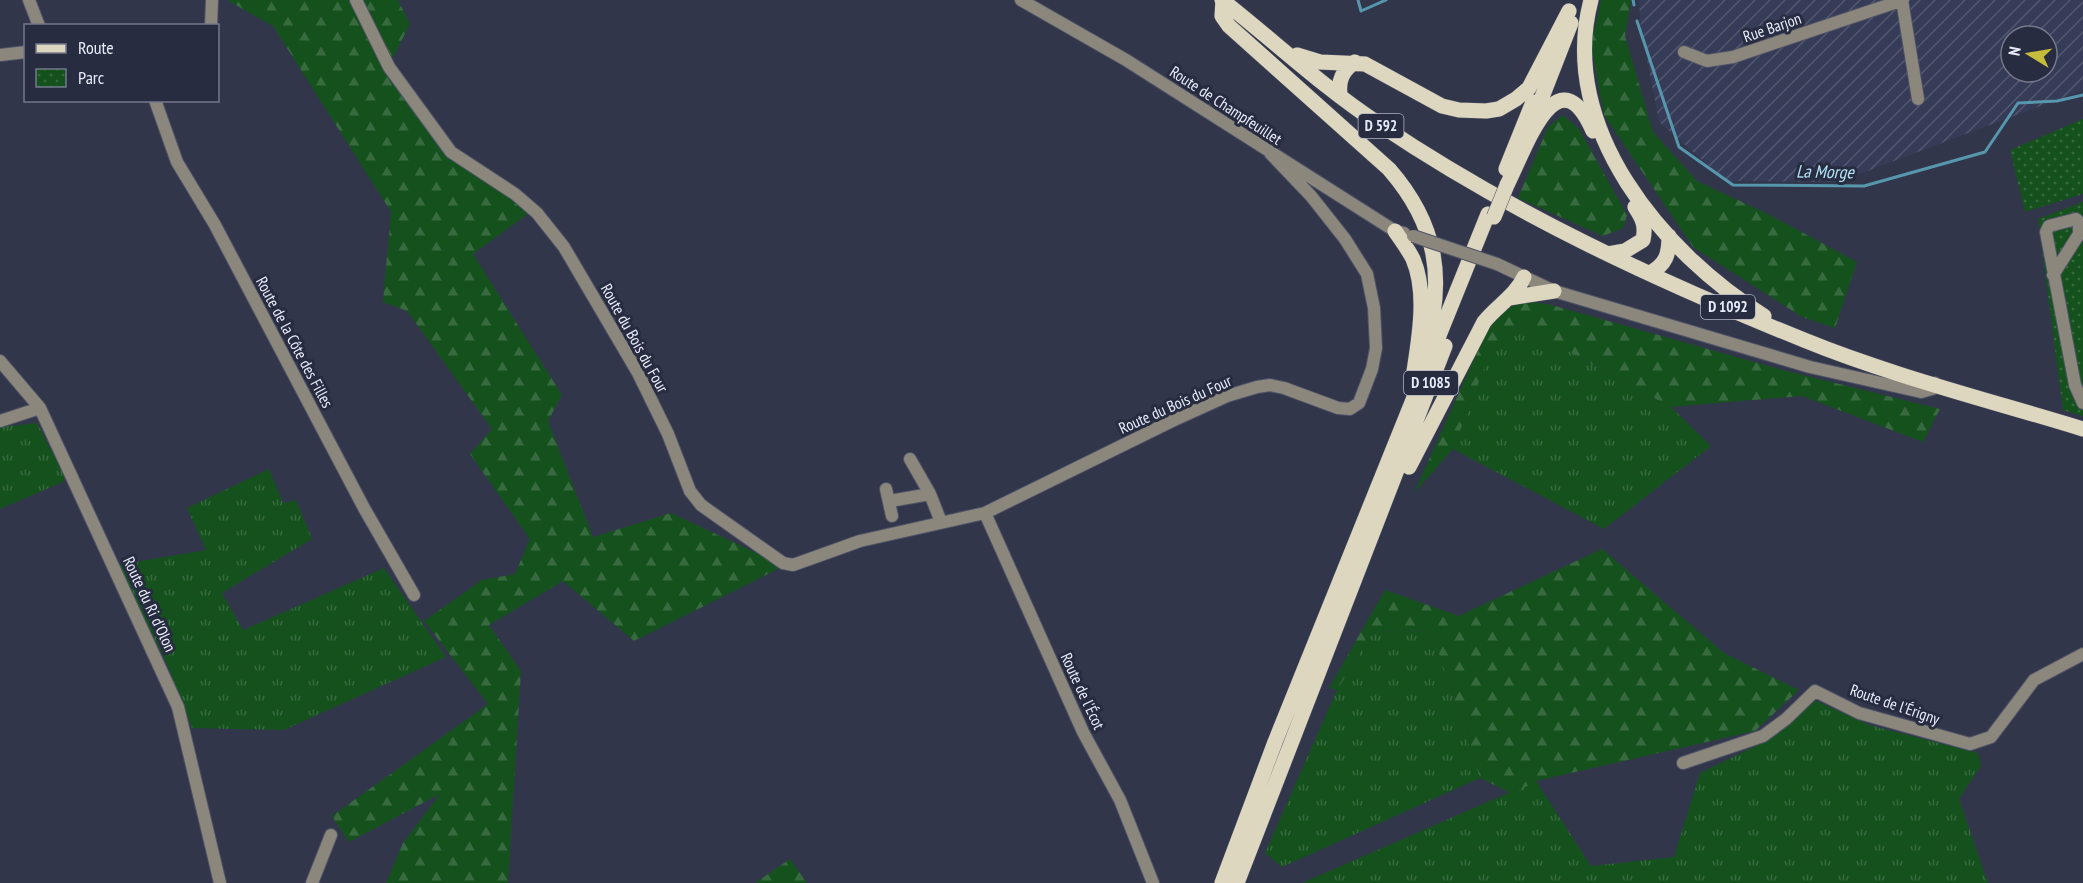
<svg xmlns="http://www.w3.org/2000/svg" width="2083" height="883" font-family="'PT Sans Narrow',sans-serif">
	<style>
		.industrial { fill: url(#industrial-furrows); fill-rule: evenodd }
		.grass { fill: url(#grass-tufts) }
		.forest { fill: url(#forest-firs) }
		.park { fill: url(#park-dots) }
		.lines { fill: none; stroke-linecap: round; stroke-linejoin: round }
		.stream { stroke: #5797ae; stroke-width: 3 }
		.minor-casing { stroke: #4f5367; stroke-width: 14 }
		.major-casing { stroke: #4f5367; stroke-width: 16 }
		.minor { stroke: #8b877c; stroke-width: 12 }
		.major { stroke: #ded7bf; stroke-width: 15 }
		.minor-bridge-casing { stroke: #4f5367; stroke-width: 14; stroke-linecap: butt }
		.major-bridge-casing { stroke: #4f5367; stroke-width: 16; stroke-linecap: butt }
		.minor-bridge { stroke: #8b877c; stroke-width: 12 }
		.major-bridge { stroke: #ded7bf; stroke-width: 15 }
		.labels { text-anchor: middle; stroke-width: 6; stroke-linejoin: round; paint-order: stroke }
		.shield { fill: #282c41; stroke: #aeb2c2; stroke-width: 1.5 }
		.shield-label { font-size: 15px; font-weight: bold; fill: #e8ebf9 }
		.street-label { font-size: 16px; fill: #e8ebf9; stroke: #282c41 }
		.water-label { font-size: 18px; font-style: italic; fill: #b2e2f5; stroke: #282c41 }
	</style>
	<defs>
		<pattern id="industrial-furrows" width="10" height="10" patternUnits="userSpaceOnUse" patternTransform="scale(1.5)"><rect width="10" height="10" fill="#363b57"/><path d="M-1 1l2-2M0 10L10 0M9 11l2-2" fill="none" stroke="#535870"/></pattern>
		<pattern id="grass-tufts" width="24" height="20" patternUnits="userSpaceOnUse" patternTransform="scale(1.5)"><rect width="24" height="20" fill="#15511d"/><path d="M3 7l-1-3M5 7V3M7 7l1-3M15 17l-1-3M17 17v-4M19 17l1-3" fill="none" stroke="#376a3f"/></pattern>
		<pattern id="forest-firs" width="22" height="20" patternUnits="userSpaceOnUse" patternTransform="scale(1.5)"><rect width="22" height="20" fill="#15511d"/><path d="M5 1l3.5 6h-7zM16 11l3.5 6h-7z" fill="#376a3f"/></pattern>
		<pattern id="park-dots" width="8" height="8" patternUnits="userSpaceOnUse" patternTransform="scale(1.5)"><rect width="8" height="8" fill="#15511d"/><path d="M2 2h.1M6 6h.1" fill="none" stroke="#376a3f" stroke-width="1.8" stroke-linecap="round"/></pattern>
	</defs>
	<rect width="100%" height="100%" fill="#32364b"/>
	<path class="industrial" d="M1639 0H2083V90L1838 182 1726 181 1659 122 1641 29ZM2011 36H2047V72H2011Z"/>
	<path class="grass" d="M1518 324 1671 407 1711 446 1604 529 1453 449 1491 349Z
		M37 423 65 477 63 482 0 509V427Z
		M269 469 283 503 296 500 312 539 222 593 243 630 384 568 446 657 284 730 192 728 167 664 117 565 206 550 187 508Z
		M1374 630 1432 632 1480 778 1282 867 1265 853 1337 690Z
		M1812 699 1869 725 1978 753 1981 766 1959 799 1988 883H1302L1536 781 1591 866 1674 857 1700 773 1766 741Z"/>
	<path class="forest" d="M227 0H398L410 24 387 69 453 148 529 213 473 254 562 395 548 421 593 537 671 513 784 566 634 641 563 581 489 625 521 671 508 883H386L403 843 440 794 349 842 332 816 488 704 424 621 482 580 515 574 530 539 470 454 492 429 407 311 383 302 391 212 273 26Z
		M1601 0H1631L1625 36 1653 132 1697 181 1770 215 1857 262 1835 328 1802 317 1693 247 1604 115 1591 44Z
		M1563 115 1579 129 1627 215 1623 228 1603 236 1518 198 1548 127Z
		M1520 301 1548 304 1779 369 1940 409 1923 442 1802 396 1671 407 1518 324 1491 350 1453 449 1414 493 1491 321Z
		M1602 549 1724 653 1799 690 1755 731 1536 781 1513 794 1480 778 1432 632 1374 630 1337 690 1329 688 1385 590 1459 616Z
		M790 859 807 883H755Z"/>
	<path class="park" d="M2083 119V194L2025 212 2010 150Z
		M2083 202V416L2063 410 2038 219Z"/>
	<g class="lines">
		<path class="stream" d="M1358 0 1361 11 1386 0
			M1633 0 1634 5
			M1637 21 1679 147 1733 185 1864 186 1985 152 2018 103 2057 101 2083 95"/>
		<defs>
			<path id="minor" d="M29 0 39 26
				M356 0 389 67 451 152 515 194 537 213 564 247 638 373 668 434 690 491 701 505 783 563 793 565 860 541 985 513 1174 420 1227 396 1257 387 1270 385 1284 388 1338 408 1350 409 1359 403 1372 369 1376 348 1374 308 1367 274 1345 239 1311 196 1270 153
				M1021 0 1126 60 1395 231 1404 233
				M1902 0 1918 99
				M211 26 212 0
				M1684 52 1707 61 1733 57 1903 0
				M0 55 26 52
				M155 100 177 162 215 225 364 508 414 595
				M1497 264 1554 291 1810 367 1921 392 1932 389 1935 383
				M2053 275 2079 234V222L2076 219 2049 226 2046 232 2075 385 2083 403
				M0 361 40 408 178 707 220 883
				M0 421 40 408
				M910 459 930 494
				M886 489 892 516
				M890 501 930 494 941 522
				M985 513 1083 732 1120 800 1153 883
				M1683 763 1763 736 1786 719 1815 691 1859 713 1970 744 1991 737 2034 680 2083 654
				M312 883 331 835"/>
			<path id="major" d="M1222 0C1274 41 1324 88 1379 124 1511 213 1657 281 1804 340 1892 376 1992 401 2083 429
				M1223 0 1222 16 1229 26 1389 169C1437 224 1446 279 1425 349
				M1591 0C1557 128 1663 253 1764 316
				M1297 55 1320 62 1365 64 1442 106 1459 110 1486 111 1499 109 1516 99 1529 88 1569 11
				M1340 94C1338 80 1343 70 1355 62
				M1535 115 1571 23
				M1506 169 1533 102
				M1507 185C1525 150 1557 50 1593 131
				M1395 231C1401 240 1408 249 1413 259 1429 296 1417 347 1412 385
				M1608 254 1625 251 1643 240C1646 226 1643 219 1635 207
				M1650 273C1666 264 1669 255 1669 236
				M1509 298 1554 291
				M1409 467 1484 322C1497 306 1516 295 1524 277
				M1222 883 1275 742 1488 214
				M1237 883 1445 346"/>
		</defs>
		<use href="#minor" class="minor-casing"/>
		<use href="#major" class="major-casing"/>
		<use href="#minor" class="minor"/>
		<use href="#major" class="major"/>
		<defs>
			<path id="minor-bridge" d="M1413 236 1497 264"/>
			<path id="major-bridge" d="M1494 217 1507 185"/>
		</defs>
		<use href="#minor-bridge" class="minor-bridge-casing"/>
		<use href="#major-bridge" class="major-bridge-casing"/>
		<use href="#minor-bridge" class="minor-bridge"/>
		<use href="#major-bridge" class="major-bridge"/>
	</g>
	<g class="labels">
		<g class="shield">
			<rect x="1358.5" y="114" width="45" height="24" rx="4.5"/>
			<rect x="1701" y="295" width="54" height="24" rx="4.5"/>
			<rect x="1404" y="371" width="54" height="24" rx="4.5"/>
		</g>
		<g class="shield-label">
			<text x="1381" y="131">D 592</text>
			<text x="1728" y="312">D 1092</text>
			<text x="1431" y="388">D 1085</text>
		</g>
		<g class="street-label">
			<text transform="translate(1772 27) rotate(-19)" y="6">Rue Barjon</text>
			<text transform="translate(1226 105) rotate(33)" y="6">Route de Champfeuillet</text>
			<text transform="translate(635 338) rotate(61)" y="6">Route du Bois du Four</text>
			<text transform="translate(295 342) rotate(62)" y="6">Route de la Côte des Filles</text>
			<text transform="translate(1175 404) rotate(-24)" y="6">Route du Bois du Four</text>
			<text transform="translate(150 604) rotate(65)" y="6">Route du Ri d'Olon</text>
			<text transform="translate(1083 691) rotate(65)" y="6">Route de l'Écot</text>
			<text transform="translate(1895 704) rotate(19)" y="6">Route de l'Érigny</text>
		</g>
		<g class="water-label">
			<text transform="translate(1825 172) rotate(1)" y="6">La Morge</text>
		</g>
	</g>
	<rect x="24" y="24" width="195" height="78" fill="#282c41" stroke="#75788b" stroke-width="1.5"/>
	<rect x="36" y="44" width="30" height="9" fill="#ded7bf" stroke="#75788b" stroke-width="1.5"/>
	<text x="78" y="54" font-size="18" fill="#e8ebf9">Route</text>
	<rect x="36" y="69" width="30" height="18" fill="url(#park-dots)" stroke="#75788b" stroke-width="1.5"/>
	<text x="78" y="84" font-size="18" fill="#e8ebf9">Parc</text>
	<g transform="translate(2029 54) rotate(281)"><circle r="28" fill="#282c41" stroke="#75788b" stroke-width="1.5"/>
	<path d="M0-4.5L10 22L0 15L-10 22Z" fill="#c6bc3c"/>
	<text y="-9" font-size="16" font-weight="bold" text-anchor="middle" fill="#e8ebf9">N</text>
	</g>
</svg>
